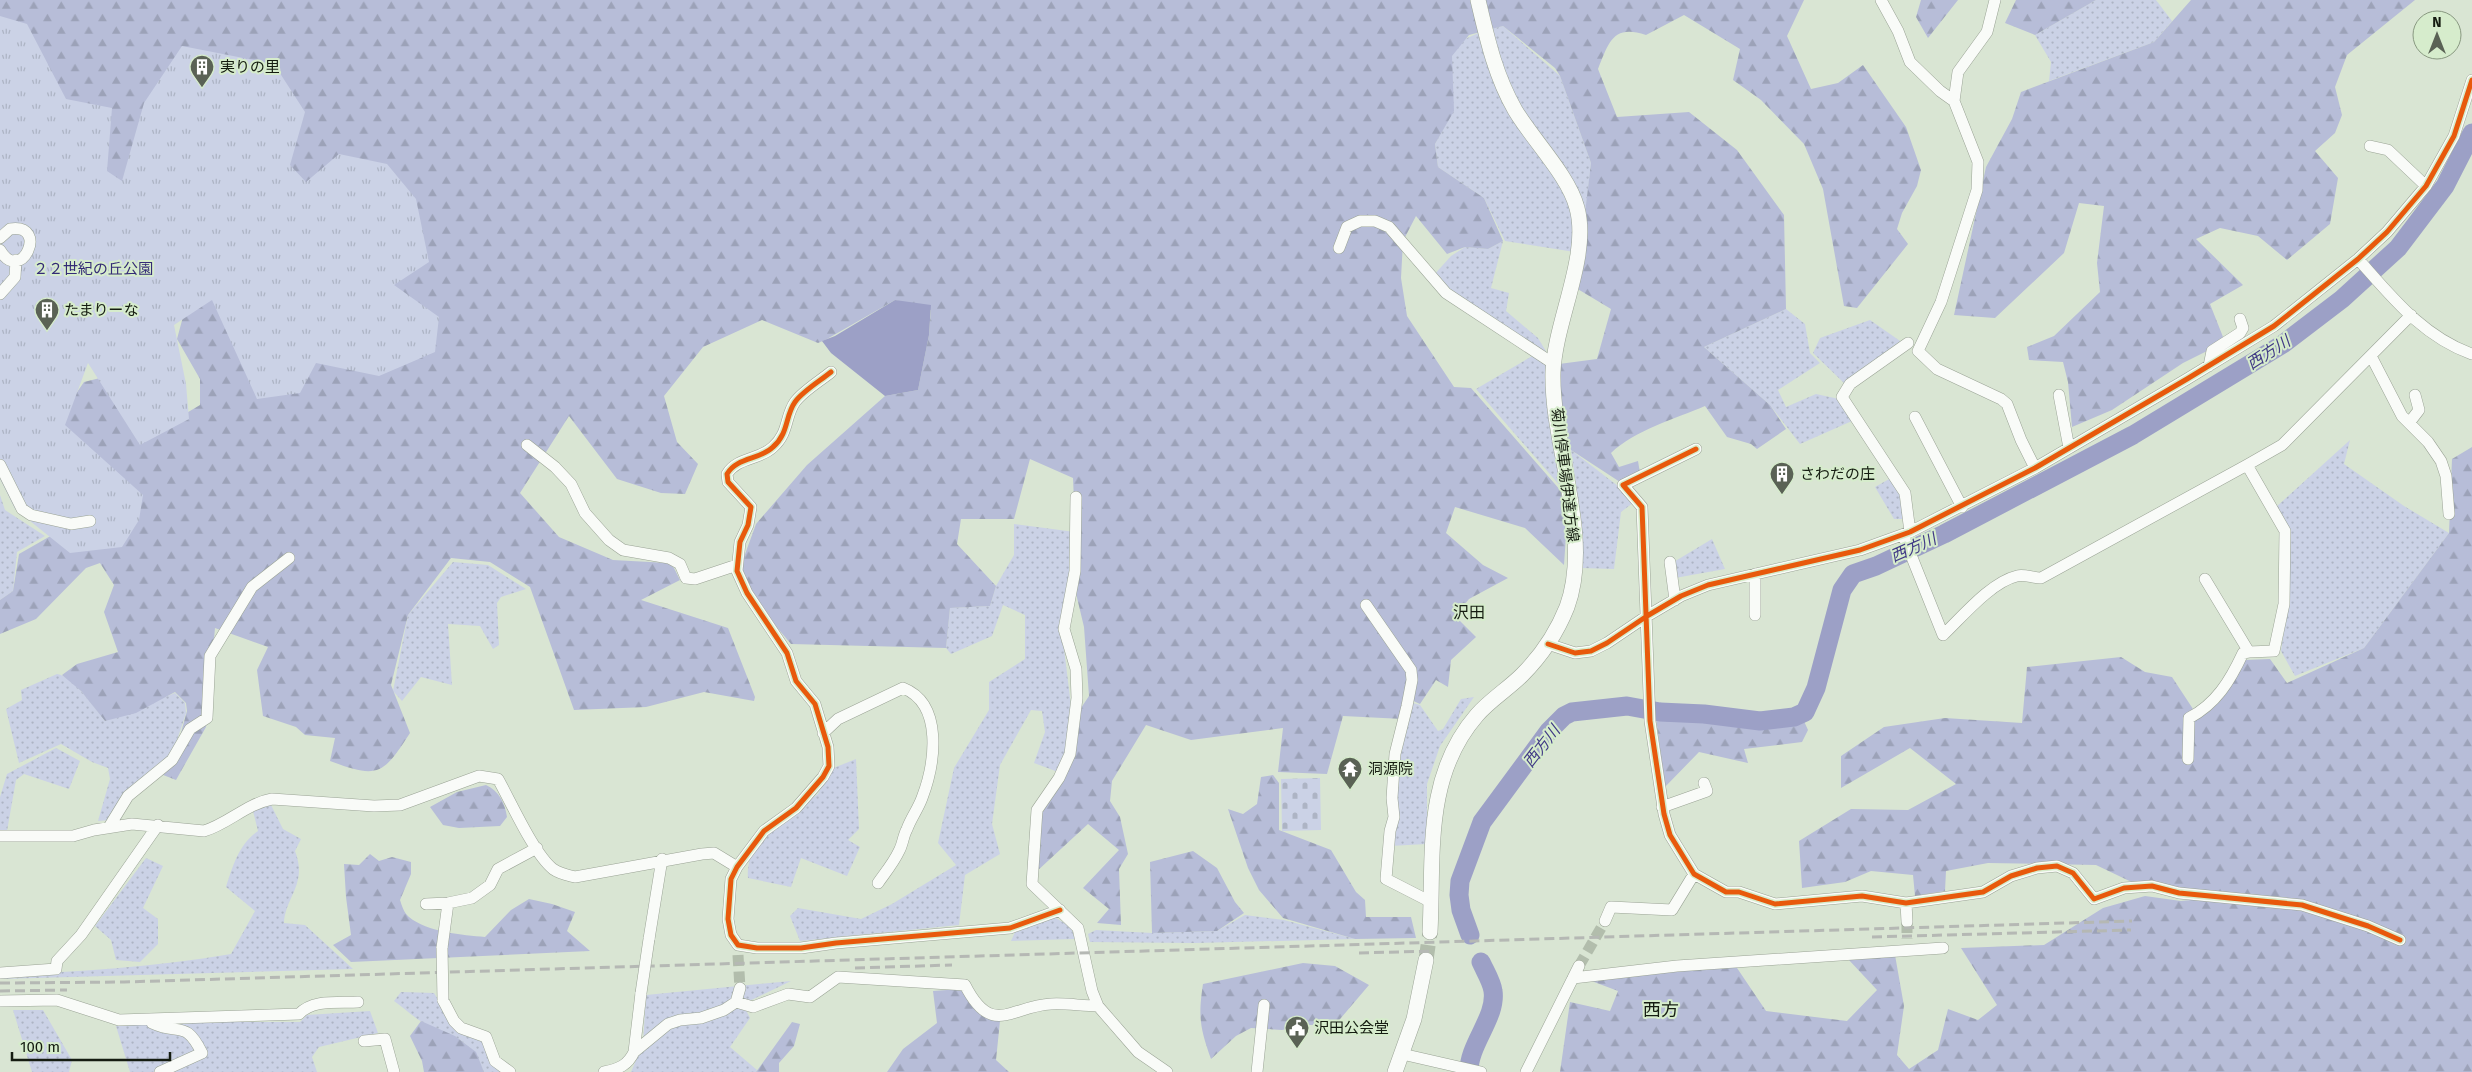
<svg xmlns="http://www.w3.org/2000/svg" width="2472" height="1072" font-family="'Fira Sans','Noto Sans JP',sans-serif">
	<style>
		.grass { fill: url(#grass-dots) }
		.forest { fill: url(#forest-firs) }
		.cemetery { fill: url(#cemetery-stones) }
		.park { fill: url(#park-tufts) }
		.water { fill: #9ca0c6 }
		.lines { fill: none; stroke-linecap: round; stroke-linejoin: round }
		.river { stroke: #9ca0c6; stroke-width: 19 }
		.minor-tunnel { stroke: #b2bdac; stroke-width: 11; stroke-dasharray: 11 5.5; stroke-linecap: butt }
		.major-tunnel { stroke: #b2bdac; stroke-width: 15; stroke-dasharray: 15 8; stroke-linecap: butt }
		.minor-casing { stroke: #9aa395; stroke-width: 12 }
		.major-casing { stroke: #9aa395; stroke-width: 16 }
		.minor { stroke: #f9fbf8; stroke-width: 11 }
		.major { stroke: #f9fbf8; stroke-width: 15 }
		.rail { stroke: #b5b8b4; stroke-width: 3; stroke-dasharray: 10 5; stroke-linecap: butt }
		.minor-bridge-casing { stroke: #9aa395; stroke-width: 12; stroke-linecap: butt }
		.minor-bridge { stroke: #f9fbf8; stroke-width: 11 }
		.cycleway-casing { stroke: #d6eccc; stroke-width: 8 }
		.cycleway { stroke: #e8590c; stroke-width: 5 }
		.labels { text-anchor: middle; stroke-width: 4; stroke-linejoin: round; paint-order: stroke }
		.poi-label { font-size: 15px; fill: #151c11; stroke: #d6eccc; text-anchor: start }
		.park-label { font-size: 15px; fill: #342b76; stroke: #d6eccc }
		.street-label { font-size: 15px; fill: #151c11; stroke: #d6eccc }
		.water-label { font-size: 16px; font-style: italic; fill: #413a86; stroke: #d6eccc }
		.neighbourhood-label { font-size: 16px; fill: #151c11; stroke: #d6eccc }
		.quarter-label { font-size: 18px; fill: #151c11; stroke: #d6eccc }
	</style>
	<defs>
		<pattern id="grass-dots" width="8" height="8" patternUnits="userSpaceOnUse" patternTransform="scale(1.25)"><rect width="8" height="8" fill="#cbd2e6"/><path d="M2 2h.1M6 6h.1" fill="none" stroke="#adb4c4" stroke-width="1.8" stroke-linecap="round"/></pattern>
		<pattern id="forest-firs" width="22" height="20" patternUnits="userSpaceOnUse" patternTransform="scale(1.25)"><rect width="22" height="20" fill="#b7bdd8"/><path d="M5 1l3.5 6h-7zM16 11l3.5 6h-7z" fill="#9ca2b8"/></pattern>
		<pattern id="cemetery-stones" width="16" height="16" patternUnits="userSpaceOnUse" patternTransform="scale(1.25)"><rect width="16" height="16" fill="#cbd2e6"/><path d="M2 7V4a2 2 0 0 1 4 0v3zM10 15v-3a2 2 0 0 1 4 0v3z" fill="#adb4c4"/></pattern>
		<pattern id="park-tufts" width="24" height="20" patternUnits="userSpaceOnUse" patternTransform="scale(1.25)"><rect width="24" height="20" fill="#cbd2e6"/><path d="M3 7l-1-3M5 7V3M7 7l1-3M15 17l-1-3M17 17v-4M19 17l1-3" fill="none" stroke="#adb4c4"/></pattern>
	</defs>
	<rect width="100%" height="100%" fill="#d9e5d3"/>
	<path class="grass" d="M2096 0H2156L2172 21 2154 42 2049 81 2051 62 2035 35Z
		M1503 26 1560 76 1591 163 1581 253 1505 241 1484 198 1438 167 1435 144 1453 111 1450 91 1451 56 1465 39 1483 31Z
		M1503 241 1491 288 1509 293 1506 311 1538 338 1547 353 1470 308 1433 276 1451 256 1465 247 1488 249Z
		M1786 309 1805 324 1810 353 1820 363 1778 390 1786 407 1816 394 1839 399 1852 421 1800 444 1770 405 1704 347Z
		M1870 320 1903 343 1845 384 1813 353 1820 338Z
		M1534 355 1550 367 1561 487 1476 389Z
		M2350 440 2344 464 2404 506 2449 533 2364 648 2295 676 2281 651 2287 609 2290 531 2276 507Z
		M1571 450 1618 486 1633 503 1621 512 1614 569 1580 568 1582 526Z
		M1891 478 1904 502V519H1894L1875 487Z
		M0 495 5 510 45 536 17 552 13 591 0 600Z
		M1014 524 1075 532 1074 585 1061 624 1072 714 1067 755 1058 772 1034 763 1045 732 1042 711 1031 710 1000 765 992 824 1000 854 965 875 959 925 800 941 790 916 798 908 861 919 892 904 956 865 938 843 954 768 989 710V682L1025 659V615L1003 605 992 636 951 654 946 648 950 608 990 606 996 586 1014 555Z
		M1712 539 1725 569 1675 578 1672 563Z
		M453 562 488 565 526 589 501 597 497 603 499 645 493 649 480 626 448 624 452 685 421 677 402 701 393 691 408 615Z
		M57 674C74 677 94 707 105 721L175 693 185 703 186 713 171 758 110 820 98 821 110 779 108 768 92 762 61 744 19 763 6 709 22 700 21 690Z
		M1474 697 1440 746 1427 784V844L1389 846 1395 752 1409 702 1420 705 1438 731 1443 729 1461 699Z
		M56 748 80 761 69 789 24 774 16 780 7 831 0 830V797L7 774Z
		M856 759 859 829 848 840 860 847 847 876 801 858 791 887 748 878C747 868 750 862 750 852L772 827 818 794 831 769Z
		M271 805 283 829 301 839 295 851C308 884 285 897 284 923L305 925 353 969 0 979V975C75 972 157 967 231 954L255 911 226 887C233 865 239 844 258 831L253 811Z
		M146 858 163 866 143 908 158 919V944L140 962 116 960 111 940 95 926Z
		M1245 915 1284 920 1355 939 1195 943 1090 942 1088 934 1096 930 1152 933 1217 931Z
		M1054 917 1071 927 1075 939 1011 941 1015 932Z
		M791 981 743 1004 750 1018 730 1047 757 1070 756 1072H631L643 1044 646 995Z
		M401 992 434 993C446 1013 469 1023 482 1041 492 1057 484 1061 504 1072H484C469 1036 454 1038 422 1022 412 1016 403 1007 394 1001Z
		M13 1010H43L72 1060 69 1072H32Z
		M370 1011 378 1033 319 1047 312 1057 317 1072H130L116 1026 179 1022H300L307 1015Z"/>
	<path class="forest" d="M0 0H1804L1787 36 1811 89 1838 83 1863 65 1906 127 1921 170 1917 186 1902 213 1897 229 1908 244 1857 308 1844 306 1823 189 1804 144 1761 100 1733 80 1740 49 1684 15 1646 35C1613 24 1609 42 1598 69L1617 117 1689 112 1737 150 1784 215 1786 309 1704 347 1770 405 1786 429 1757 449 1751 444 1727 437 1705 406C1675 419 1635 430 1611 453L1619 467 1638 461 1640 473 1620 482 1571 450 1563 420 1559 364 1597 359 1611 309 1576 288 1591 163 1560 76 1555 68 1503 26 1469 35 1452 56 1454 111 1435 144 1438 167 1484 198 1503 241 1488 249 1465 247 1447 254 1416 216 1403 241 1401 278 1407 316 1454 387 1471 388 1561 491 1566 535 1564 565 1525 528 1455 507 1446 533 1483 565 1508 578 1469 599 1455 616 1476 637 1451 660 1448 687 1436 680 1420 704 1409 699 1403 719 1343 716 1327 774 1278 772 1283 728 1191 740 1146 725 1112 781 1110 801 1120 817 1128 854 1119 869 1121 925 1097 923 1109 909 1083 888 1119 850 1088 824 1036 872 1041 810 1063 780 1077 714 1089 696 1084 627 1074 585 1075 524 1073 478 1030 459 1014 519H961L957 544 996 586 990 606 950 608 946 648 791 644 763 611 740 568 756 524 807 465 885 396 918 390 929 335 931 310 895 300 827 339 834 336 818 343 762 320 703 347 664 396 677 442 698 464 685 494 661 493 617 479 569 416 520 493 559 537 613 560 668 563 674 568 680 580 641 600 728 628 755 697 754 701 704 692 646 707 574 710 530 587 490 562 451 558 408 615 391 685 410 733C383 775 378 779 330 761L335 738 305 735 296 727 263 716 257 670 268 647 215 628 206 727 176 780 158 773 176 751 187 711 186 703 175 692 136 713 105 721 81 691 62 675 77 664 118 652 104 612 114 585 100 563 86 568 36 619 0 634V600L13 591 19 554 54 534 53 427 84 382 104 377 163 427 200 405V379L177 339 184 313 317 202 129 217 0 37Z
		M1921 0H1958L1928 38 1916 17Z
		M2016 0H2096L2035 35 2005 23Z
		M2191 0H2415L2347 55 2335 87 2342 115 2335 133 2315 151 2338 178 2330 224 2287 260 2258 236 2220 228 2196 239 2243 285 2210 304 2225 342 2183 363 2112 410 2072 427 2068 382 2063 362 2029 360 2027 347 2054 336 2100 292 2097 263 2104 206 2079 203 2064 253 1995 318 1954 315 1986 167 2012 119 2021 92 2154 42Z
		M2472 447V1072H1560L1570 1002 1610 1011 1618 991 1581 977 1735 965 1766 1011 1847 1021 1877 990 1848 959 1895 955 1904 1006 1897 1055 1909 1069 1938 1050 1948 1009 1978 1020 1997 1005 1961 948 2044 945 2103 908 2145 896 2181 901 2255 894 2192 893 2142 887 2096 865 1988 863 1946 871 1945 891 1915 896 1913 875 1871 871 1845 882 1802 888 1799 841 1851 809 1908 810 1956 784 1910 748 1841 788V756L1884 727 1945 718 2022 723 2027 667 2121 657 2145 672 2172 677 2193 709 2211 704 2245 660 2270 659 2287 683 2364 648 2449 533 2452 459Z
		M1696 717 1760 725 1803 719 1808 730 1802 742 1744 749 1748 763 1699 752 1665 787 1656 718Z
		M1273 775 1279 783V830L1331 850 1356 892 1365 900 1366 917H1411L1416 938 1355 939 1283 918 1259 890 1248 868 1228 809 1243 814 1257 804 1261 777Z
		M486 785C499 791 505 803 507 817L500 826 459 828 443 825 430 807 457 792Z
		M1193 851 1217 868 1235 902 1244 913 1217 931 1152 933 1150 862Z
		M370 854 379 861 392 857 411 862V874L400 900C402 906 404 913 409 917 427 932 463 935 485 937L511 910 529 899 552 904 575 912 567 931 590 951 351 962 333 945 351 935 346 897 344 864 359 865Z
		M1303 963 1335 966 1369 985 1335 1025H1308L1282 1030 1251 1028 1236 1036 1211 1059C1200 1028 1198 1017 1203 984Z
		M961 989 1000 1021 996 1060 1009 1072H887L903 1049 937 1023 933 991Z
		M421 1021 455 1036 476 1052 484 1072H424L422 1061 410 1036Z
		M792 1022 800 1024 794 1046 779 1063V1072H756Z"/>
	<path class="cemetery" d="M1320 778 1321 830 1282 831 1281 779Z"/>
	<path class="park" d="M0 16 27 24 66 99 112 108 107 171 122 181 144 103 182 46 274 64 305 112 290 165 306 182 339 154 387 164 416 199 429 262 394 285 439 317 435 352 379 376 316 363 300 393 257 399 212 300 174 325 186 384 189 419 140 445 88 363 65 425 143 495 139 520 122 547 70 553 15 509 0 479Z"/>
	<path class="water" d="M895 300 931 305 929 335 918 390 885 396 831 353 822 341 835 336Z"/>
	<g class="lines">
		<path class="river" d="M1470 935 1461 910 1459 895 1460 881 1482 822 1549 731 1564 716 1572 712 1627 706 1660 712 1704 714 1760 721 1794 717 1805 712 1816 688 1842 590 1853 574 1876 566 1944 534 2133 435 2283 344 2342 299 2398 248 2445 186 2472 133
			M1469 1072C1468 1045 1497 1017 1493 991 1492 982 1485 971 1481 962"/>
		<path class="minor-tunnel" d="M1907 922V939
			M738 955 740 988
			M1579 966 1605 921"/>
		<path class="major-tunnel" d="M1426 960 1430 932"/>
		<defs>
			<path id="minor" d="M1881 0 1898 31 1910 62 1940 91 1954 101
				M1995 0 1987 32 1958 72 1954 101 1978 162 1977 190 1941 302 1918 351 1937 369 2001 399 2007 404 2021 440 2035 468
				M2370 146 2388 150 2426 186
				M0 238 10 229C50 223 21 286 0 250
				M1339 248 1347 227 1360 221H1375L1389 227 1446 293 1554 364
				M2358 259C2391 296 2423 337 2472 354
				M0 294 15 277 16 260
				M1908 343 1850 384 1842 397 1905 493 1910 532
				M2371 356 2402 416 2428 442 2441 461 2446 476 2449 514
				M2209 366 2212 351 2240 333 2243 328 2240 319
				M831 372C820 381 803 391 795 402 785 416 789 433 773 447 760 460 737 457 727 474L728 482 751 507 748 525 740 542 737 571 747 593 787 653 796 681 815 704 828 747 829 766 823 777 796 808 764 831 737 867 731 879 728 919 731 935 738 945 757 948H801L836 943 1010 928 1060 910
				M2059 395 2069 448
				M1915 417 1962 507
				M2409 423 2419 410 2415 395
				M527 445 555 467 571 484 585 513 609 540 623 550 669 558 680 564 686 578 695 579 737 565
				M1696 449 1623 485 1642 507 1650 721 1664 814 1670 835 1694 874 1726 892H1739L1775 904 1862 896 1906 903 1983 892 2011 876 2037 868 2057 866 2073 873 2094 899 2124 888 2152 886 2179 893 2302 905 2368 926 2400 940
				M0 465 22 509 31 515 71 524 90 521
				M1076 497 1075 571 1064 629 1076 669 1077 698 1070 754 1059 778 1037 810 1032 884 1078 928 1092 991 1098 1006 1138 1052 1167 1072
				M1903 535 1943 635C1962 617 1991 582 2017 576 2024 574 2033 578 2041 578L2247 465 2282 445 2411 315
				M1670 562 1675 600
				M2205 579 2249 652 2274 651 2284 604 2285 531 2247 465
				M1366 605 1411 670 1412 680 1407 706 1395 754 1392 798 1394 817 1390 831 1386 879 1431 902
				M1755 615V574
				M1548 644 1575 653 1591 651 1607 643 1647 616 1681 596 1708 585 1860 550 1910 532 2035 468 2187 379 2274 326 2358 259 2387 232 2426 186 2454 136 2472 80
				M823 733 838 719 903 688C944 704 935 764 922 798 918 809 911 818 907 829 903 836 903 844 899 851 894 862 885 873 878 883
				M2188 759 2189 718C2216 704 2230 681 2243 653L2249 652
				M1662 807 1707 791 1704 783
				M109 827 128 796 172 760 190 729 207 718 210 656 252 587 289 558
				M0 836H73L94 830 132 824 204 831C228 824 246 804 272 799L374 806 400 805 479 776 498 779C511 802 534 854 553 869 560 874 567 875 575 877L702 854 714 853 737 867
				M1906 903 1907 922
				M426 904 448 903 472 898 490 885 498 869 537 848
				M1605 921 1611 907 1672 910 1694 874
				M649 939 662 859
				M442 948 448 903
				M0 973 56 969 57 961 81 935 158 825
				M1573 978 1677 966 1943 948
				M443 1000 454 1021 461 1028 486 1037 495 1061 510 1072
				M0 1001 57 1000 119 1020 299 1014C313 999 338 1003 358 1002
				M736 1002 740 988
				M152 1023C180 1036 185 1019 202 1053L160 1072
				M364 1041 385 1039 394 1072
				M634 1052 668 1024 680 1020 701 1018 724 1010 736 1002 753 1007 788 994 810 997 838 977 965 985C992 1038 1011 1006 1051 1004 1066 1003 1082 1006 1098 1006
				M1402 1054 1481 1072
				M604 1072C619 1069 628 1065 634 1052L641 993
				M1257 1072 1264 1005
				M1526 1072 1579 966"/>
			<path id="major" d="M1430 932C1434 856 1423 777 1477 715 1490 700 1508 689 1522 675 1541 656 1557 632 1567 607 1593 536 1551 445 1553 372 1555 321 1590 256 1577 208 1569 176 1532 139 1515 110 1495 75 1487 38 1478 0
				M1395 1072 1414 1019 1426 960"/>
		</defs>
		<use href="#minor" class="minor-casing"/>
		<use href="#major" class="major-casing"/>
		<use href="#minor" class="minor"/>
		<use href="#major" class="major"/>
		<path class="rail" d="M1872 937 2131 930
			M1359 953 1434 951
			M855 968 952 965
			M0 983 124 982 2132 921
			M0 991 67 990"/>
		<defs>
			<path id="minor-bridge" d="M442 948 443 1000
				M641 993 649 939"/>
		</defs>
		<use href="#minor-bridge" class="minor-bridge-casing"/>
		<use href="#minor-bridge" class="minor-bridge"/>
		<defs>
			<path id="cycleway" d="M831 372C820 381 803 391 795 402 785 416 789 433 773 447 760 460 737 457 727 474L728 482 751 507 748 525 740 542 737 571 747 593 787 653 796 681 815 704 828 747 829 766 823 777 796 808 764 831 737 867 731 879 728 919 731 935 738 945 757 948H801L836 943 1010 928 1060 910
				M1696 449 1623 485 1642 507 1650 721 1664 814 1670 835 1694 874 1726 892H1739L1775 904 1862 896 1906 903 1983 892 2011 876 2037 868 2057 866 2073 873 2094 899 2124 888 2152 886 2179 893 2302 905 2368 926 2400 940
				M1548 644 1575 653 1591 651 1607 643 1647 616 1681 596 1708 585 1860 550 1910 532 2035 468 2187 379 2274 326 2358 259 2387 232 2426 186 2454 136 2472 80"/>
		</defs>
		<use href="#cycleway" class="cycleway-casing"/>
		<use href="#cycleway" class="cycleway"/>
	</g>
	<defs>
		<symbol id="building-pin" viewBox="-11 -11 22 30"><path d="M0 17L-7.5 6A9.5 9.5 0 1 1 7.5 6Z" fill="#5a6255" stroke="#d6eccc"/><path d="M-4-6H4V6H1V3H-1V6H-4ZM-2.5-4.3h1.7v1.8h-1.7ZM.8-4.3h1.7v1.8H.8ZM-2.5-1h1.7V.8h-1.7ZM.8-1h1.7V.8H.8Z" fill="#fff"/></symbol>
		<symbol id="temple-pin" viewBox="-11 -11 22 30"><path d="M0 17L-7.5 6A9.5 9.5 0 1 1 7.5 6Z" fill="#5a6255" stroke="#d6eccc"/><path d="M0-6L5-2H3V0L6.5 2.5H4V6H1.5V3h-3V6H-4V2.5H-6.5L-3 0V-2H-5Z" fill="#fff"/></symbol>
		<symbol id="civic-pin" viewBox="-11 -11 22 30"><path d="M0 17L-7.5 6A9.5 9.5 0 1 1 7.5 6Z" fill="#5a6255" stroke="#d6eccc"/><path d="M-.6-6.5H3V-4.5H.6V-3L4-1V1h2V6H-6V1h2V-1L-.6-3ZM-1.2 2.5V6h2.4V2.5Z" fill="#fff"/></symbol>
	</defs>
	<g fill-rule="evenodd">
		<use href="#building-pin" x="188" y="53" width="28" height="38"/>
		<use href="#building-pin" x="33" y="296" width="28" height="38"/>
		<use href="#building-pin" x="1768" y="460" width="28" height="38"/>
		<use href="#temple-pin" x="1336" y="755" width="28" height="38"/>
		<use href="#civic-pin" x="1283" y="1014" width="28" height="38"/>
	</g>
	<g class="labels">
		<g class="poi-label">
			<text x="220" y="72">実りの里</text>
			<text x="64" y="315">たまりーな</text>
			<text x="1800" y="479">さわだの庄</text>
			<text x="1368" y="774">洞源院</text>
			<text x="1314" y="1033">沢田公会堂</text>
		</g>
		<g class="park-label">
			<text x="93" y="274">２２世紀の丘公園</text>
		</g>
		<g class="street-label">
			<text transform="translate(1565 475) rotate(83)" y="5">菊川停車場伊達方線</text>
		</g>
		<g class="water-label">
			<text transform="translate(2268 352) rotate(-33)" y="6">西方川</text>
			<text transform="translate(1913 547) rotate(-24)" y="6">西方川</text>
			<text transform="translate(1541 746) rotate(-52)" y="6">西方川</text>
		</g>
		<g class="neighbourhood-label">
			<text x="1469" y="618">沢田</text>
		</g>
		<g class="quarter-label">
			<text x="1661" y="1016">西方</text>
		</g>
	</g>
	<g transform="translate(2437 35)"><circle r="24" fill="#d6eccc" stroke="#899981"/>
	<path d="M0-4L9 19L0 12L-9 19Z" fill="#5a6255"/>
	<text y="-8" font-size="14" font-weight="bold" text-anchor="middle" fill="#151c11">N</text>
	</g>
	<path d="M12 1052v8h158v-8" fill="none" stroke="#151c11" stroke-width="2.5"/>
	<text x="20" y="1052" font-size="15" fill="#151c11" stroke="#d6eccc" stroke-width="4" paint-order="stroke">100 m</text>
</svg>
